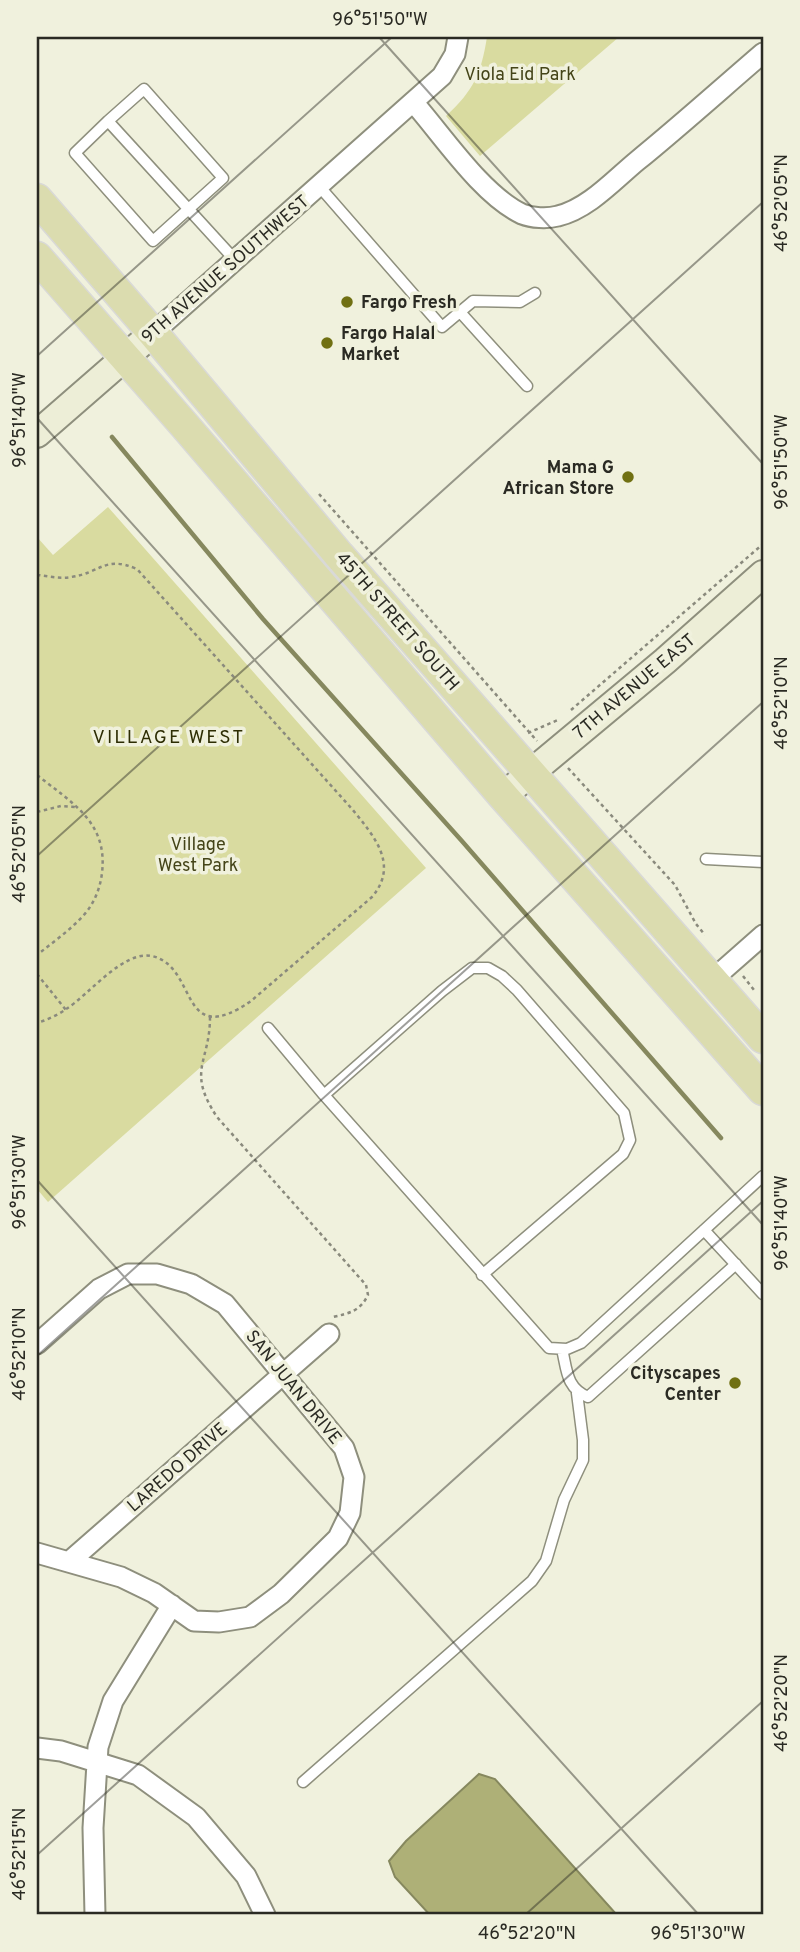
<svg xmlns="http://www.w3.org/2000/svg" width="800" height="1952" font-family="Overpass,sans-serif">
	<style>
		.green { fill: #d9dba0 }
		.water { fill: #aeb077; stroke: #86885e; stroke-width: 2 }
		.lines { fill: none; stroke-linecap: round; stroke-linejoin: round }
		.stream { stroke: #86885e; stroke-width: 4.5 }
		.lane-casing { stroke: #8e8f7d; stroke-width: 13 }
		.street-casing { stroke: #8e8f7d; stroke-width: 23 }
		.secondary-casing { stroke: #8e8f7d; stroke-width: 30 }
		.primary-casing { stroke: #d9d9d7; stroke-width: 33 }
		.path { stroke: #8a8a7d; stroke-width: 2.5; stroke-dasharray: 3.5 3.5; stroke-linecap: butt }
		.lane { stroke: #fff; stroke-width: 10 }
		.street { stroke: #fff; stroke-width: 19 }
		.secondary { stroke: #edeed7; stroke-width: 26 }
		.primary { stroke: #dbdcaf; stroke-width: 30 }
		.ticks { fill: none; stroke: #2a2a23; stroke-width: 2; stroke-opacity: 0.45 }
		.poi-dot { fill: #707012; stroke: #f0f1dd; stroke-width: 2.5 }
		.labels { text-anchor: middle; stroke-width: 7; stroke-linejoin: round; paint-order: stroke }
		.park-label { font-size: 18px; fill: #444418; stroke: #f0f1dd }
		.street-label { font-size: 18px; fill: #2a2a23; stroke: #f0f1dd }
		.poi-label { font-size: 18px; font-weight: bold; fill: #2a2a23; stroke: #f0f1dd; text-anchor: start }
		.neighbourhood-label { font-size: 19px; letter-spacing: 2px; fill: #2d2d03; stroke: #f0f1dd }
		.neatline { fill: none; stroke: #2a2a23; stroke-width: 2.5 }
		.ticks-label { font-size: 18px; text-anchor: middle; fill: #2a2a23 }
	</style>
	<rect width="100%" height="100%" fill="#f0f1dd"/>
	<path class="green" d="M487 37H619L480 156 446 116C474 90 481 74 487 37Z
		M108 507 426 868 48 1202 37 1189V537L53 555Z"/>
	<path class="water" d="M479 1774 495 1779 617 1915H430L395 1877 389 1861 406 1841Z"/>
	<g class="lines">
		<path class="stream" d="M112 437 263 619 461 840 721 1138"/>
		<defs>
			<path id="lane" d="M108 121 75 153 153 241 223 178 144 89 108 121 235 260
				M319 186 442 327 473 301 520 302 535 293
				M460 312 527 386
				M706 859 763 862
				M268 1028 324 1095 549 1348 567 1349 581 1343 763 1176
				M324 1095 442 991 472 968H488L502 976 517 990 624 1113 630 1140 623 1154 482 1275
				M704 1230 763 1294
				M562 1349C567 1370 566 1388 588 1397L736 1264
				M303 1782 532 1581 546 1561 564 1500 583 1460V1440L577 1393"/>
			<path id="street" d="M414 103C443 136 482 195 522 214 532 218 547 219 558 216 588 209 614 180 637 161 680 126 721 89 763 53
				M153 333 442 76 455 54 458 37
				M712 980 763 935
				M37 1344 99 1289 128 1274H157L191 1284 225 1304 344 1448 354 1477 350 1513 338 1538 281 1594 250 1617 219 1622 194 1621 154 1593 121 1577 37 1553
				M70 1561 329 1334
				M37 1748 61 1751 138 1775 196 1817 246 1876 265 1915
				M95 1915 93 1828 98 1747 113 1701 172 1605"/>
			<path id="secondary" d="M37 434 153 333
				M503 796 665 661 763 574"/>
			<path id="primary" d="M37 199 153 333 339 555 763 1038
				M37 257 185 426 503 796 763 1090"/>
		</defs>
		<use href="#lane" class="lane-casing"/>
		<use href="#street" class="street-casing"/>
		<use href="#secondary" class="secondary-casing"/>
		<use href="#primary" class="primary-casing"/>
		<path class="path" d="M319 494 537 741
			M37 575C48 576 60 579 71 577 101 573 104 555 137 569L352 809C375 837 399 865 372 897L251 1001C178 1051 199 967 152 956 123 950 89 995 66 1009 58 1015 47 1020 37 1023
			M571 710 763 544
			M528 733 560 719
			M568 768 675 885 696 924 705 935
			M37 775C72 803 108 822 102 873 100 889 94 904 83 916 69 931 52 943 37 955
			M37 812 61 806 76 807
			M37 974 66 1010
			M743 976 754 990
			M210 1017C210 1063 186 1070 217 1117L366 1285 368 1295C360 1311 350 1313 333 1317"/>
		<use href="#lane" class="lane"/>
		<use href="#street" class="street"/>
		<use href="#secondary" class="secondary"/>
		<use href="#primary" class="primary"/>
	</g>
	<path class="ticks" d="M379 37 763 464M37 356 392 37M37 418 763 1225M37 856 763 202M37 1180 699 1915M37 1356 763 702M37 1855 763 1201M525 1915 763 1701"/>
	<g class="poi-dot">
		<circle cx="347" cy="302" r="7"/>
		<circle cx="327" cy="343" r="7"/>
		<circle cx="628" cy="477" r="7"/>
		<circle cx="735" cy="1383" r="7"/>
	</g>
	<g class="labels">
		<g class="park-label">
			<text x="520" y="80">Viola Eid Park</text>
			<text x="198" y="850">Village<tspan x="198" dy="21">West Park</tspan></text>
		</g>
		<g class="street-label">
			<text transform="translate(225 269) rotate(-41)" y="6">9TH AVENUE SOUTHWEST</text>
			<text transform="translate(398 621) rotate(49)" y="6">45TH STREET SOUTH</text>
			<text transform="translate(634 686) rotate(-40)" y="6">7TH AVENUE EAST</text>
			<text transform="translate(294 1387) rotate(51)" y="6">SAN JUAN DRIVE</text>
			<text transform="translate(177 1467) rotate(-41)" y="6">LAREDO DRIVE</text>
		</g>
		<g class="poi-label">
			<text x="361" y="308">Fargo Fresh</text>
			<text x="341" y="339">Fargo Halal<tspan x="341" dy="21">Market</tspan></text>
			<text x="614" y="473" text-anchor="end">Mama G<tspan x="614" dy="21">African Store</tspan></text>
			<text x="721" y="1379" text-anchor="end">Cityscapes<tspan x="721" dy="21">Center</tspan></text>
		</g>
		<g class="neighbourhood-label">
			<text x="169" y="743">VILLAGE WEST</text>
		</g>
	</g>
	<rect width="800" height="1952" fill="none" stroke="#f0f1dd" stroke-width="77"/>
	<rect x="38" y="38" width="724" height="1875" class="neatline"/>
	<g class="ticks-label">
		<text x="380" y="25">96°51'50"W</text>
		<text transform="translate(781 203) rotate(-90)" y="6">46°52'05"N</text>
		<text transform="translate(19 420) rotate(-90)" y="6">96°51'40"W</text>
		<text transform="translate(781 462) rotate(-90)" y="6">96°51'50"W</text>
		<text transform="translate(781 703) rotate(-90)" y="6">46°52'10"N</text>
		<text transform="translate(19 854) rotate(-90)" y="6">46°52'05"N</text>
		<text transform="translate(19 1182) rotate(-90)" y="6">96°51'30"W</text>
		<text transform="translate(781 1223) rotate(-90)" y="6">96°51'40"W</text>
		<text transform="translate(19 1354) rotate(-90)" y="6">46°52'10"N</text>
		<text transform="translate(781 1703) rotate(-90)" y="6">46°52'20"N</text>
		<text transform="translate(19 1854) rotate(-90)" y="6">46°52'15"N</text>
		<text x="527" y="1939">46°52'20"N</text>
		<text x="698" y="1939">96°51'30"W</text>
	</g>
</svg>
